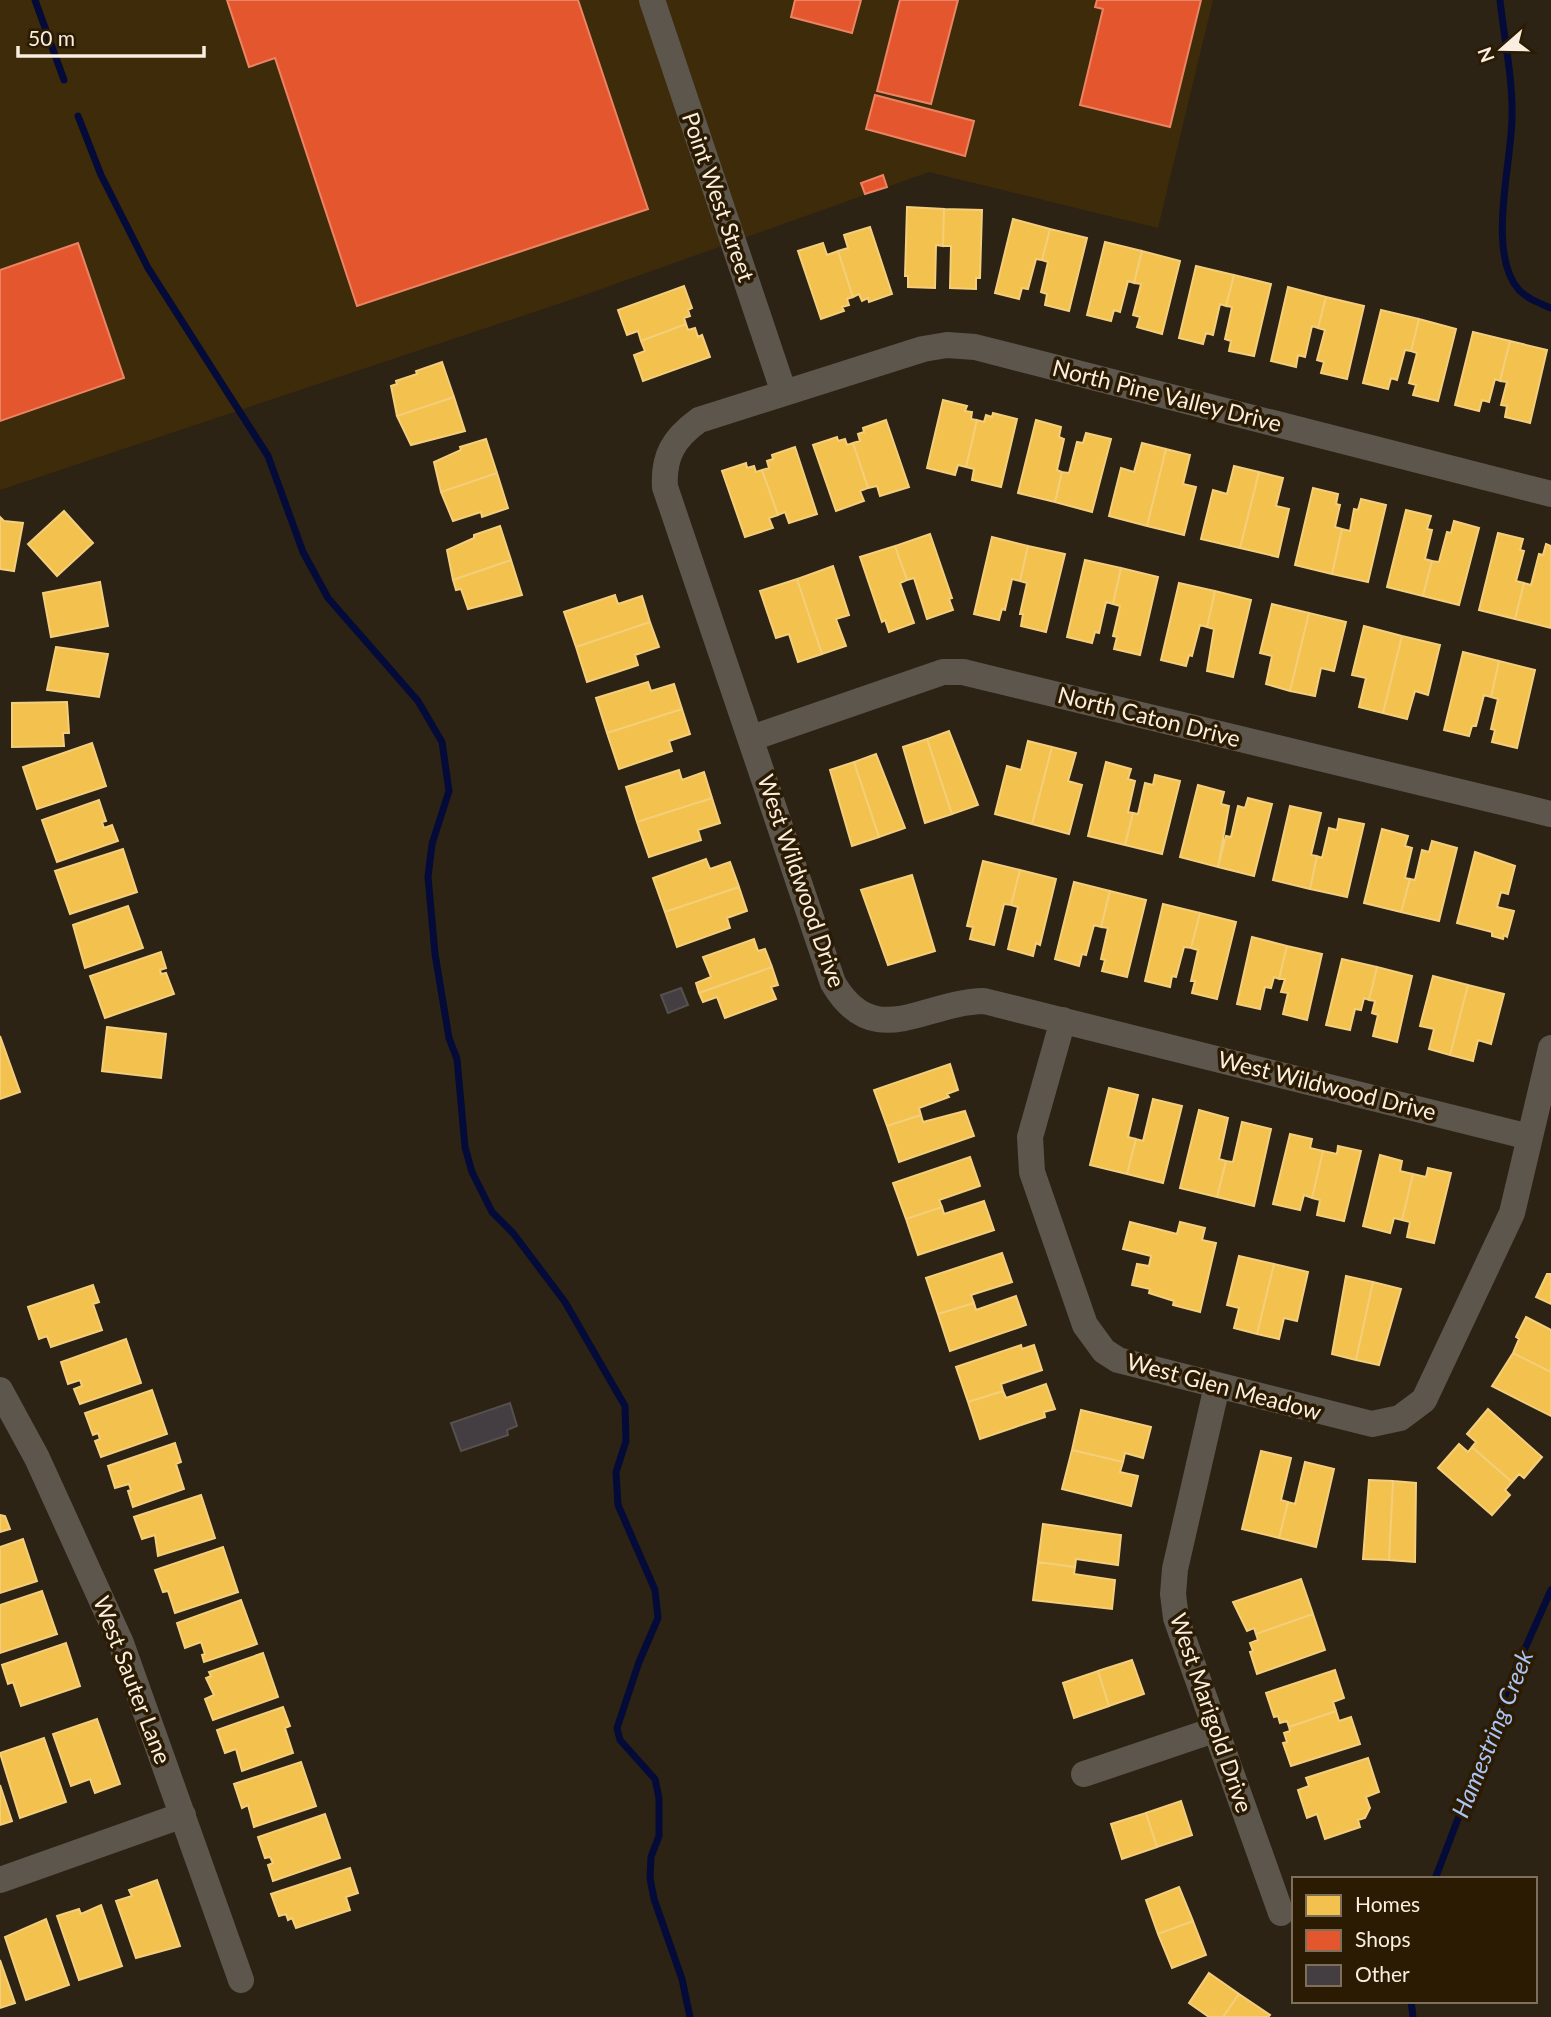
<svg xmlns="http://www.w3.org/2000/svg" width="1551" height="2017" font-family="Lato,sans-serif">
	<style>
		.built { fill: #3e2b0a }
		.homes { fill: #f2c14e; stroke: #f4ce7a; stroke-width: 2 }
		.shops { fill: #e4572e; stroke: #ea8463; stroke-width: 2 }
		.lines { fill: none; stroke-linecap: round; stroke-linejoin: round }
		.stream { stroke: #040b38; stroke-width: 7 }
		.building { fill: #443e42; stroke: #55514f; stroke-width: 2 }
		.minor { stroke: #5d564c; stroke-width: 26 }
		.labels { text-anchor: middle; stroke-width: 7; stroke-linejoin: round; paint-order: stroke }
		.street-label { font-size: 23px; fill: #f9eedf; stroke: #2b1b02 }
		.water-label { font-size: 24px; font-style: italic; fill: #aac4f6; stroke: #2b1b02 }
	</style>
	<rect width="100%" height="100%" fill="#2c2314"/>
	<path class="built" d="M0 0H1213L1158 228 929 172 573 299 0 490Z"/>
	<path class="homes" d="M907 207 944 209 943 246 936 245 935 288 908 287V276H905Z
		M944 209 982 210 980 278H976V289L950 288 951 246H943Z
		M1013 219 1050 229 1042 260 1036 259 1028 289 1022 288 1019 299 995 293Z
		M870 227 892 294 869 302 868 298 862 301 859 294 853 297 838 251 848 248 844 235Z
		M1050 229 1087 238 1069 311 1045 305 1047 294 1041 292 1048 262 1042 260Z
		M1105 242 1142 251 1134 283 1128 281 1120 312 1114 310 1111 321 1087 315Z
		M823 243 827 255 838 251 853 297 847 299 849 305 842 307 844 311 821 319 798 251Z
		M1142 251 1180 261 1162 334 1137 327 1140 317 1133 315 1141 284 1134 283Z
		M1196 266 1234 275 1226 306 1220 304 1213 335 1206 333 1203 344 1179 338Z
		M1234 275 1271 284 1254 356 1229 351 1231 341 1225 339 1232 307 1226 306Z
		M684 286 692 308 688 310 690 316 684 318 686 324 641 341 638 331 627 335 618 310Z
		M1288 287 1326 297 1318 328 1312 326 1305 357 1298 355 1296 367 1271 361Z
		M1326 297 1364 306 1347 379 1321 373 1324 362 1317 360 1325 330 1318 328Z
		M1381 310 1419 319 1411 351 1405 350 1397 380 1391 378 1388 389 1363 383Z
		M1419 319 1456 329 1438 401 1413 395 1416 385 1409 383 1417 353 1411 351Z
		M686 324 688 330 695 328 698 337 702 335 710 357 643 381 634 355 645 351 641 341Z
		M1473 332 1510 341 1500 381 1495 379 1489 402 1482 400 1479 411 1455 405Z
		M1510 341 1547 350 1530 423 1505 417 1507 406 1501 405 1507 382 1500 381Z
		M442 362 454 397 397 416 391 386 397 384 396 381 417 374 416 371Z
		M454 397 465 431 411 445 397 416Z
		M943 400 967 406 965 411 972 412 971 419 977 420 966 467 958 465 955 475 927 468Z
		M993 413 1017 419 1001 487 972 480 974 469 966 467 977 420 984 422 986 415 992 417Z
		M886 420 909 487 880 496 877 486 868 488 853 443 860 441 858 434 864 432 863 428Z
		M1036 420 1061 427 1059 437 1064 439 1057 470 1062 472 1055 502 1018 493Z
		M1086 433 1111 439 1092 512 1055 502 1062 472 1069 473 1077 442 1083 443Z
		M837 437 838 441 845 439 847 445 853 443 868 488 860 491 864 501 836 511 813 445Z
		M486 439 497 473 441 492 434 462 461 450 460 447Z
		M1142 443 1166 449 1147 526 1109 516 1121 468 1134 472Z
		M795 447 817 514 789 523 785 512 778 515 762 470 769 468 767 461 773 459 772 455Z
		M1166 449 1190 455 1183 484 1196 487 1184 535 1147 526Z
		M746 463 747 468 754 466 756 472 762 470 778 515 769 518 773 528 745 537 722 471Z
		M1234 466 1259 472 1240 548 1201 539 1213 490 1227 494Z
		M1259 472 1283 478 1276 506 1289 509 1278 557 1240 548Z
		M497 473 508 508 482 517 481 512 453 521 441 492Z
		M1313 488 1338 494 1336 504 1340 505 1335 527 1342 529 1332 574 1295 565Z
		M1361 499 1386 505 1368 582 1332 574 1342 529 1350 531 1354 509 1358 510Z
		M1406 510 1431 516 1427 529 1432 530 1425 559 1432 561 1423 596 1387 587Z
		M64 511 93 543 57 576 28 544Z
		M0 517 4 521 23 523 14 571 0 569Z
		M1454 521 1479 528 1459 605 1423 596 1432 561 1439 562 1447 532 1451 533Z
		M500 526 511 560 453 580 447 550 474 538V535Z
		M1498 533 1523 539 1520 550 1524 551 1516 581 1524 583 1515 619 1479 610Z
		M930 534 952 598 949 599 953 610 927 619 914 578 907 580 895 546Z
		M992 537 1028 546 1020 581 1012 579 1005 610 1002 609 999 620 974 614Z
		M1546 544 1551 546V628L1515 619 1524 583 1531 585 1539 554 1543 555Z
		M895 546 907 580 900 583 914 623 889 632 885 620 882 622 860 557Z
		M1028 546 1065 554 1046 632 1021 626 1023 614H1020L1027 583 1020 581Z
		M511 560 522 595 468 609 461 589 456 590 453 580Z
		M1085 560 1121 568 1113 604 1106 602 1099 633 1095 632 1092 643 1067 637Z
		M833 566 849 615 836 619 846 646 822 654 797 579Z
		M1121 568 1158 577 1140 655 1114 649 1117 637 1113 636 1120 606 1113 604Z
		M797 579 822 654 798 662 789 634 776 638 760 591Z
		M100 582 108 626 51 637 43 593Z
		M1179 583 1215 591 1207 627 1200 625 1192 656 1189 655 1186 666 1161 660Z
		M1215 591 1251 600 1233 677 1207 671 1214 629 1207 627Z
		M615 595 618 604 642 596 650 622 576 647 564 612Z
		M1272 604 1309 613 1290 691 1266 684 1272 656 1260 653Z
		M1309 613 1346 622 1334 671 1321 668 1315 696 1290 691Z
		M650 622 659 647 635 655 638 665 587 682 576 647Z
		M1364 626 1402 636 1383 713 1359 707 1366 678 1352 675Z
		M1402 636 1440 645 1428 695 1415 691 1407 719 1383 713Z
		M56 647 108 654 99 697 47 690Z
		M1463 652 1499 661 1491 697 1484 695 1476 726H1472L1469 736 1444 730Z
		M1499 661 1535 670 1517 748 1492 742 1495 730 1491 729 1498 699 1491 697Z
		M648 682 651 691 674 684 682 709 607 733 596 698Z
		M67 702 69 733H63L64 746 12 747V703Z
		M682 709 690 734 669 741 672 751 619 769 607 733Z
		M949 731 978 805 952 814 927 739Z
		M927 739 952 814 925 823 903 747Z
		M1028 741 1052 747 1032 824 995 814 1007 766 1021 770Z
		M92 743 106 786 37 809 23 767Z
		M1052 747 1076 753 1068 781 1082 785 1069 834 1032 824Z
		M876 754 905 828 879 837 854 762Z
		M854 762 879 837 852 846 830 770Z
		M1106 762 1131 769 1128 779 1135 781 1128 812 1133 813 1125 845 1088 836Z
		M679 770 682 780 704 772 712 798 637 822 626 787Z
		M1155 775 1180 781 1162 854 1125 845 1133 813 1138 814 1145 783 1153 785Z
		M1198 785 1224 792 1221 804 1229 806 1218 867 1180 857Z
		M712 798 720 823 698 830 701 840 649 857 637 822Z
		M1248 798 1272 804 1254 876 1218 867 1226 836 1231 837 1238 806 1245 808Z
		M99 800 106 821 102 822 104 828 112 825 118 841 57 862 42 820Z
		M1290 806 1321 813 1311 855 1317 856 1310 889 1273 880Z
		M1339 819 1364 824 1347 897 1310 889 1317 856 1322 858 1329 828 1337 830Z
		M1382 829 1408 836 1405 846 1412 848 1405 878 1410 879 1401 912 1364 903Z
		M1432 841 1457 848 1439 921 1401 912 1410 879 1415 880 1422 850 1429 852Z
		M123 849 137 892 70 914 55 871Z
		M1475 852 1515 866 1508 894 1501 892 1497 907 1514 911 1507 937 1504 935 1503 939 1492 936V932L1457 923Z
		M706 859 710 869 730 862 739 887 665 912 653 878Z
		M983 861 1020 870 1011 905 1004 904 994 945 970 939 973 927 967 926Z
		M1020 870 1056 879 1040 945 1036 943 1033 956 1008 949 1018 907 1011 905Z
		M912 875 935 951 888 965 861 890Z
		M1074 882 1110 891 1101 927 1094 925 1086 955 1082 954 1079 966 1055 959Z
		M739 887 747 911 727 918 730 928 677 947 665 912Z
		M1110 891 1146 900 1127 977 1102 971 1105 960 1101 959 1108 928 1101 927Z
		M1163 904 1200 913 1191 948 1184 947 1176 977 1172 976 1170 987 1145 981Z
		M128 906 143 948 85 968 73 925Z
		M1200 913 1236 922 1217 999 1192 993 1195 981H1191L1198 950 1191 948Z
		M1252 937 1287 946 1279 979 1274 977 1271 988 1265 987 1260 1009 1237 1004Z
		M754 939 758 951 765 949 772 967 699 993 696 983 711 977 703 957Z
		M1287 946 1322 954 1307 1020 1283 1014 1288 993 1281 992 1285 979H1279Z
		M161 952 166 968 160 970 161 974 166 973 174 994 105 1018 90 976Z
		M1342 959 1377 967 1369 1000 1364 998 1361 1010 1355 1009 1350 1030 1326 1025Z
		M772 967 778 985 771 987 776 999 725 1018 717 997 703 1002 699 993Z
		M1377 967 1412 976 1397 1042 1373 1036 1378 1015 1372 1013 1375 1001 1369 1000Z
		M1433 976 1468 985 1450 1055 1429 1049 1434 1029 1420 1026Z
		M1468 985 1504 994 1491 1044 1478 1040 1473 1061 1450 1055Z
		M107 1027 166 1034 161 1078 102 1071Z
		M0 1036 20 1092 0 1099Z
		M950 1064 958 1090 947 1094 949 1097 919 1108 921 1115 887 1126 874 1090Z
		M1109 1088 1138 1095 1128 1137 1136 1139 1127 1174 1090 1165Z
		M1153 1099 1182 1106 1163 1183 1127 1174 1136 1139 1143 1141Z
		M1199 1110 1228 1118 1219 1159 1226 1161 1217 1197 1180 1188Z
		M965 1111 974 1136 899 1162 887 1126 921 1115 923 1122Z
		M1242 1122 1271 1129 1254 1206 1217 1197 1226 1161 1233 1162Z
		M1290 1134 1312 1139 1310 1148 1323 1151 1312 1198 1304 1195 1300 1210 1273 1204Z
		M1338 1146 1361 1151 1344 1221 1317 1215 1320 1200 1312 1198 1323 1151 1337 1154Z
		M1380 1155 1402 1161 1400 1171 1413 1174 1402 1220 1394 1218 1390 1233 1363 1226Z
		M970 1157 980 1186 939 1200 942 1207 906 1219 893 1183Z
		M1428 1168 1451 1173 1434 1243 1407 1237 1410 1222 1402 1220 1413 1174 1426 1177Z
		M984 1201 994 1230 918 1255 906 1219 942 1207 944 1214Z
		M1130 1222 1177 1234 1180 1222 1205 1228 1202 1240 1216 1243 1200 1312 1173 1305 1174 1301 1149 1293 1150 1289 1132 1285 1137 1264 1149 1266 1151 1256 1123 1249Z
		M1002 1253 1012 1282 971 1295 974 1303 938 1314 926 1278Z
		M1239 1256 1274 1264 1257 1334 1234 1328 1239 1308 1227 1305Z
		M1274 1264 1308 1272 1297 1321 1284 1318 1279 1339 1257 1334Z
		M1547 1274H1551V1304L1536 1297Z
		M1346 1276 1373 1282 1356 1360 1332 1354Z
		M1373 1282 1401 1289 1379 1365 1356 1360Z
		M93 1285 99 1302 93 1304 102 1330 51 1347 47 1336 39 1339 28 1307Z
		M1016 1296 1026 1325 950 1351 938 1314 974 1303 976 1310Z
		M1526 1317 1551 1330V1372L1513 1353 1519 1339 1516 1337Z
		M126 1339 141 1383 80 1404 74 1389 82 1386 80 1380 68 1384 61 1362Z
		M1021 1345 1022 1349 1034 1345 1042 1370 1001 1384 1003 1391 968 1402 956 1367Z
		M1513 1353 1551 1372V1416L1492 1386Z
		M1046 1384 1055 1409 1044 1412 1045 1417 980 1439 968 1402 1003 1391 1006 1398Z
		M152 1390 167 1434 101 1457 95 1441 100 1439 98 1433 93 1435 85 1413Z
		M1488 1409 1542 1457 1524 1478 1519 1474 1512 1482 1472 1447 1476 1442 1467 1434Z
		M1081 1410 1151 1427 1143 1458 1125 1453 1123 1462 1072 1450Z
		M175 1443 181 1462 176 1464 184 1489 133 1507 128 1491 131 1490 129 1484 115 1488 108 1466Z
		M1459 1444 1468 1452 1472 1447 1512 1482 1505 1490 1510 1495 1492 1515 1438 1468Z
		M1072 1450 1123 1462 1120 1472 1138 1476 1131 1506 1062 1489Z
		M1261 1451 1291 1458 1281 1500 1288 1502 1279 1538 1242 1529Z
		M1305 1462 1334 1469 1316 1547 1279 1538 1288 1502 1295 1504Z
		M1369 1480 1393 1481 1389 1560 1363 1559Z
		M1393 1481 1416 1483 1415 1562 1389 1560Z
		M201 1495 215 1538 158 1556 155 1535 142 1539 134 1517Z
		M0 1515 5 1516 10 1529 0 1532Z
		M1043 1524 1121 1535 1118 1565 1076 1559 1075 1567 1038 1562Z
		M23 1539 37 1581 0 1593V1547Z
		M223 1547 238 1592 175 1613 168 1591 163 1592 155 1570Z
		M1038 1562 1075 1567 1074 1574 1115 1580 1112 1609 1033 1600Z
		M1301 1579 1313 1614 1256 1634 1254 1628 1247 1631 1233 1602Z
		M42 1591 57 1634 0 1653V1605Z
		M241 1600 257 1644 204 1662 202 1655 205 1654 201 1642 185 1648 177 1623Z
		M1313 1614 1325 1650 1257 1674 1250 1652 1253 1651 1250 1643 1258 1640 1256 1634Z
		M66 1643 80 1686 21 1706 13 1682 8 1684 2 1665Z
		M263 1653 278 1697 213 1720 205 1699 214 1695 206 1678 211 1676 209 1672Z
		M1132 1660 1144 1694 1109 1706 1098 1671Z
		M1335 1670 1344 1698 1333 1702 1336 1711 1289 1727 1287 1721 1280 1723 1278 1716 1274 1717 1266 1693Z
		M1098 1671 1109 1706 1074 1718 1063 1683Z
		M283 1707 290 1726 285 1728 293 1753 242 1771 236 1749 225 1753 217 1730Z
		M1336 1711 1339 1721 1351 1717 1360 1744 1291 1766 1283 1743 1287 1742 1284 1733 1290 1731 1289 1727Z
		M97 1719 120 1784 95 1793 90 1779 71 1786 53 1734Z
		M44 1738 66 1802 20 1818 0 1753Z
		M1368 1758 1379 1792 1366 1797 1370 1808 1365 1818 1358 1820 1360 1827 1325 1839 1317 1814 1307 1818 1298 1790 1309 1786 1306 1778Z
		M301 1762 316 1806 254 1827 248 1805 242 1808 234 1784Z
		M0 1785 12 1821 0 1825Z
		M1181 1801 1192 1835 1157 1847 1146 1813Z
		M1146 1813 1157 1847 1122 1859 1111 1824Z
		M325 1814 340 1858 273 1881 268 1865 273 1863 270 1857 265 1858 258 1837Z
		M350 1868 358 1893 346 1897 350 1910 296 1928 292 1918 288 1920 286 1914 279 1916 271 1894Z
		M157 1880 180 1946 136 1958 116 1901 132 1896 129 1890Z
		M1179 1887 1193 1921 1158 1934 1146 1900Z
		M101 1905 122 1966 79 1980 57 1916 79 1909 81 1914Z
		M46 1919 69 1985 26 2000 5 1937Z
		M1193 1921 1206 1955 1172 1968 1158 1934Z
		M0 1960 15 2003 0 2008Z
		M1209 1973 1239 1994 1223 2017H1209L1189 2003Z
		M1239 1994 1270 2015 1268 2017H1223Z"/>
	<path class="shops" d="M227 0H578L648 209 357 306 275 58 249 67Z
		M795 0H861L852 33 791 17Z
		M900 0H958L931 104 877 91Z
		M1097 0H1201L1170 127 1080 105 1103 9 1095 7Z
		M875 95 974 121 965 156 866 129Z
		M883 175 887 187 865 194 861 183Z
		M78 243 124 378 0 421V270Z"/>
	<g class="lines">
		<path class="stream" d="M35 0 64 80
			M1500 0C1504 38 1513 79 1512 117 1512 162 1486 253 1519 290 1528 299 1539 303 1551 308
			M78 116 101 175 148 268 268 456 303 552 328 598 418 701 442 742 449 791 432 844 428 877 435 954 449 1038 457 1059 465 1147 472 1172 492 1212 513 1233 565 1302 625 1406 626 1441 616 1472 618 1505 655 1590 658 1618 639 1662 617 1728 620 1740 655 1779 659 1798V1836L651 1857 650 1878 654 1899 682 1979 690 2017
			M1435 1879 1511 1680 1551 1590
			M1411 2001 1413 2017"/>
	</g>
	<path class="building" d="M681 988 688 1005 668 1013 661 995Z
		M510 1403 517 1426 507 1430 508 1435 461 1451 451 1423Z"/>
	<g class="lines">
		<path class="minor" d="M652 0 784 393
			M752 738 943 672H963L1551 814
			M1063 1020 1030 1137 1032 1172 1085 1325 1104 1351 1118 1360 1372 1424 1400 1418 1424 1400 1512 1213 1551 1048
			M1529 1137 984 1001C923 1002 874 1053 833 983L665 487C663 456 674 438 699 420L923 349 947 345 975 347 1551 494
			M1217 1386 1175 1569 1173 1594 1176 1618 1281 1913
			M0 1390 37 1458 121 1643 241 1980
			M1084 1774 1214 1730
			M0 1880 183 1815"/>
	</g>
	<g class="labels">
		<g class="street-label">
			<text transform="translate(718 197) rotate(71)" y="8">Point West Street</text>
			<text transform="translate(1167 396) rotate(14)" y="8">North Pine Valley Drive</text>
			<text transform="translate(1149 717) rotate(14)" y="8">North Caton Drive</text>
			<text transform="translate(801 881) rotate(71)" y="8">West Wildwood Drive</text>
			<text transform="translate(1327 1086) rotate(14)" y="8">West Wildwood Drive</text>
			<text transform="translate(1224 1387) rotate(15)" y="8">West Glen Meadow</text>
			<text transform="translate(132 1680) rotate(69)" y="8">West Sauter Lane</text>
			<text transform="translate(1211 1713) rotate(71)" y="8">West Marigold Drive</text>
		</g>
		<g class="water-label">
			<text transform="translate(1493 1734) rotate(-68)" y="8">Hamestring Creek</text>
		</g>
	</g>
	<rect x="1292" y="1877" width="245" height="126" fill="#2b1b02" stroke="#7d6f5a" stroke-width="2"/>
	<rect x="1306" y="1895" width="35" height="21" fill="#f2c14e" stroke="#7d6f5a" stroke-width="2"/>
	<text x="1355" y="1912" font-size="21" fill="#f9eedf">Homes</text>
	<rect x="1306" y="1930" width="35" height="21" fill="#e4572e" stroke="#7d6f5a" stroke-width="2"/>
	<text x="1355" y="1947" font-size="21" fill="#f9eedf">Shops</text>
	<rect x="1306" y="1965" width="35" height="21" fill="#443e42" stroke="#7d6f5a" stroke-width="2"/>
	<text x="1355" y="1982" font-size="21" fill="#f9eedf">Other</text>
	<g transform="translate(1502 49) rotate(250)" stroke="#2b1b02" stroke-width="5" paint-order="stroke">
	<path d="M0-5L12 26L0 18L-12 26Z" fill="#f9eedf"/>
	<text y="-10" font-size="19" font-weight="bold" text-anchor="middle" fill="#f9eedf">N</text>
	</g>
	<path d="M18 46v10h186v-10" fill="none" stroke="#f9eedf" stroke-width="3.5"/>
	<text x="28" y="46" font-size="21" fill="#f9eedf" stroke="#2b1b02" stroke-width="5" paint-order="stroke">50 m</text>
</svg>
